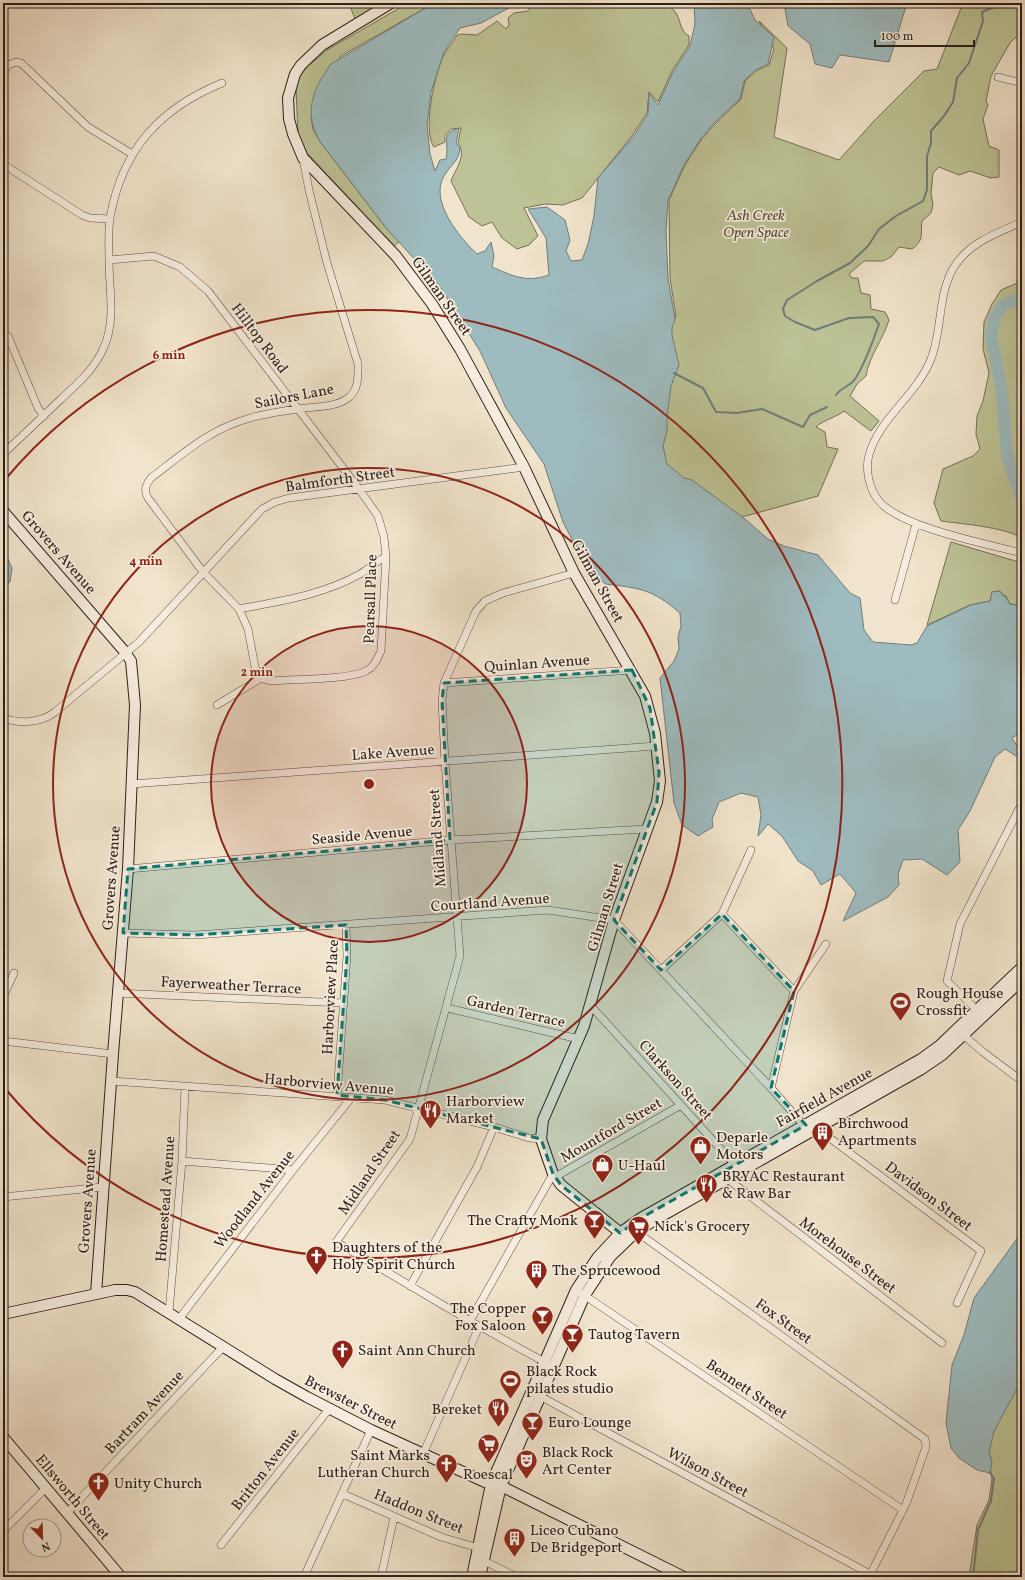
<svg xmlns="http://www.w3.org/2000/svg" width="1025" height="1580" font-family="Vollkorn,serif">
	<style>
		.green { fill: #bdc396; stroke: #747058 }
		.water { fill: #9ebcc0; stroke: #707d7d }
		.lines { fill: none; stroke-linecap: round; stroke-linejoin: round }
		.stream { stroke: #707d7d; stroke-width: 2 }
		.river { stroke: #9ebcc0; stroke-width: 12 }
		.street-casing { stroke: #5d5046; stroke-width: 8 }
		.secondary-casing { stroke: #2c1e19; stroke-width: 12 }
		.street { stroke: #f6edde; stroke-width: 7 }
		.secondary { stroke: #f6edde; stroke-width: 10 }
		.marked { fill: #0f766e; fill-opacity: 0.2; stroke: #0f766e; stroke-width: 3; stroke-dasharray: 8 5; stroke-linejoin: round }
		.ring { fill: none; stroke: #8f2418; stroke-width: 2 }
		.labels { text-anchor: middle; stroke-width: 3.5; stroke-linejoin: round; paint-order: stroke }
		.park-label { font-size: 15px; font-style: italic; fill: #58503e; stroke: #f6edde }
		.street-label { font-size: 15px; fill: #2c1e19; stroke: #f6edde }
		.poi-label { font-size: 15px; fill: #2c1e19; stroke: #f6edde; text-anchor: start }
		.centre { fill: #8f2418; stroke: #f6edde; stroke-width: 2 }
		.ring-label { font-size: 12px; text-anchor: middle; font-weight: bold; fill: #8f2418; stroke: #f6edde; stroke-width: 3.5; stroke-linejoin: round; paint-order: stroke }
	</style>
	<rect width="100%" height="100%" fill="#f1e4cc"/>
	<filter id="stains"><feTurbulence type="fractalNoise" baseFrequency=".005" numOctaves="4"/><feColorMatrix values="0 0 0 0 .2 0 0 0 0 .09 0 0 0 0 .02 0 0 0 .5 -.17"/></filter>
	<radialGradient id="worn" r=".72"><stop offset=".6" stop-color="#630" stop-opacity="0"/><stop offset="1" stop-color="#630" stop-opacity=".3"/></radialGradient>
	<path class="green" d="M349 3H381L355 19Z
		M408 3H434L341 56 311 117 313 130 321 143 386 228 400 241 394 246 307 153 298 133 296 89 300 76 308 66 327 50Z
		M533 3H668C669 8 674 9 676 13 681 21 680 31 689 36V45L672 71 658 102 649 92 647 113 631 137 582 198 563 205 545 204 524 208 538 236 529 245 517 249 502 238 492 222 482 226 469 217 451 181C456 168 467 155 458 143L461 128 451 129 445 136V142L434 147C422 131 435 70 445 53 449 46 454 42 457 35L462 34 477 35 497 21 506 29 509 25 508 18 514 13 528 11Z
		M963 3H1022V31L1010 43 991 76 986 101 988 105 983 119 989 146 999 150V177L991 178 970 171 959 175 939 167 933 173 931 193 933 205 931 213 922 221C920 235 925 239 912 249L899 247 891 257 883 261H864L849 274 852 278H858L861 293 870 295 871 309 885 312 889 320C883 340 869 356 866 376L857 384 850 396 879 421 871 431 844 411C835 418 823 420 816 427L825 432 827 447 838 449 818 496 735 519 662 464 660 448 671 319 676 317 670 278 669 200 685 165 701 140 714 125 741 99 745 81 756 71 769 65 774 49 759 21 787 48 774 137 839 160 873 122 924 71 937 69Z
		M1022 281V538C1004 527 963 524 941 521L934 503 943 469 973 456 980 449 976 434 977 416 983 401 989 373 983 349 984 322 992 304 1001 290Z
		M951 542 1022 563V605L1010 604 1006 596 1003 595 1000 591 992 592 990 601 970 605 927 625Z
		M1022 1316V1566L1008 1577H969L977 1525 989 1500 992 1479 989 1461 969 1394Z"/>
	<path class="water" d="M434 3H518L481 23 460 28 444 52 431 92 427 125 430 154 435 171 440 160 446 159C450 142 439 135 459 128L456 143 460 148C459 162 450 165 444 176 429 201 460 238 477 254L485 251 491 242 494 256 492 267C513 276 526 283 549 275L546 238 528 209 547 207 565 220 570 240 566 251 571 261 582 260 588 244 594 216 598 178 633 137 648 114 649 93 658 105 673 72 690 46 695 24 694 3H747L755 20 774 37 768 64 755 70 744 81 740 99 713 124 700 140 684 165 668 200 666 231 668 278 675 319 672 328V335L679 365 671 386 667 417V431L663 446 667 464 684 478 692 480 745 519 768 539 784 546 818 555 850 593 860 598 864 630 873 642 911 645 917 643 927 626 971 605 990 601 992 592 1000 591 1003 596H1005L1010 604 1022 606V732L1012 738 1021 752 1016 756 1005 749 995 757 970 811 958 830 960 862 947 875 922 859 903 860 898 874 899 885 888 897 843 921 856 893 840 874 821 885 813 871 798 861 782 836 768 824 758 836 761 815 758 797 741 793 719 802 712 819 713 827 698 836 682 825 674 803 660 678 674 661 679 649 678 637 681 626 680 613C652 589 640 588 605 584L580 555 563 522 544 464 506 408 480 351 440 287 386 228 321 143C303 114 312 90 331 64Z
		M784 3H907L889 62 840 55 832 68 815 64 810 44 788 26Z
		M3 549 12 568 10 582 3 586Z
		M1022 1232V1380L994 1431 989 1452 992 1462 990 1473 977 1470 959 1458 951 1448 946 1423 952 1365 964 1335 974 1298Z"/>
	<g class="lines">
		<path class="stream" d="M674 373 703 388 716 412 737 413 762 409 803 427 810 415 827 407
			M836 395C841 387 851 386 855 379 866 362 872 343 879 324L873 317 849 318 815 330 795 322 785 316 783 309 787 300 817 281 850 263 868 246 879 229 896 216 923 201 927 190V156L931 143V131L944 116 953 102 957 78 969 63 983 21 982 12 1004 3
			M973 1577 978 1530 991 1501 994 1478 990 1473"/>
		<path class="river" d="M1022 300H1016L1003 305 994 319 991 337 1002 392 1007 456 1022 500"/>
		<defs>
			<path id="street" d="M3 74 8 65 16 62 21 63 88 127 132 154
				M998 77 1022 83
				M3 164 82 215 90 218 110 219
				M1022 222C998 233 972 241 956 264 937 291 943 329 931 359 917 395 879 418 869 455 865 469 869 489 879 501 900 527 987 544 1022 553
				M109 260 154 256 180 267 208 291 359 489 378 516 384 537 386 557 381 651C377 659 375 666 366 671 348 680 293 679 270 681L261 678 255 667 248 629 239 609 203 572 148 498C143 490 146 484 151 478 184 453 210 429 250 418 265 414 282 411 298 409 314 406 335 408 348 398 359 390 358 376 358 364L327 263 309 190 303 159
				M8 336 38 408 44 416
				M3 454C22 436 41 418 60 400 77 384 95 369 104 347 116 320 109 289 109 260 109 247 108 231 110 218 122 150 159 109 222 83
				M895 600 916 524
				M239 609C280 601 323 595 360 574 369 569 376 561 386 557
				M444 683 632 670
				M217 705 261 678
				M3 718C20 724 41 723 55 712L139 642 262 509 275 502 289 498 524 467
				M131 784 656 746
				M128 869 450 840 646 829
				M722 914 794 991
				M123 933 195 935 548 910 614 920 771 1088 800 1121 823 1133 981 1251 957 1303
				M661 970 722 914 751 850
				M117 993 343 1003
				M3 997 14 973
				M591 1006 737 1167
				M447 1008 579 1039
				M980 1013 947 981 960 924 1022 803
				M961 1033 983 1052 1022 1081
				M3 1041 113 1054
				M111 1081 385 1100 494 1127 529 1138 541 1139
				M771 1088 794 991 826 944
				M337 1095 347 956 346 925
				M182 1161 293 1170
				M555 1177 681 1105
				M725 1177 942 1343
				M3 1197 103 1187
				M634 1230 925 1439 926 1447 906 1504 869 1577
				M410 1286 477 1167 494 1127
				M581 1293 903 1510
				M169 1312 182 1161 185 1087
				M179 1319 293 1170 352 1097
				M470 1321 553 1174
				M548 1364 470 1321 336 1242 410 1139 460 956 445 762 442 701 444 683 476 611 485 601 503 593 574 573
				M536 1394 870 1574
				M423 1454 479 1327
				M343 1494 441 1537 482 1549
				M67 1513 223 1347
				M3 1531 46 1488
				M221 1545 329 1409
				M480 1559 517 1577
				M304 1577 371 1430
				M381 1577 394 1517"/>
			<path id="secondary" d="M391 3 322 45 301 65 295 74 288 98 289 119 293 134 303 158 396 256 432 304 460 349 524 467 574 573 645 696 655 733 660 781 657 802 614 920 584 1026 543 1120 541 1139 553 1174 561 1185 628 1239
				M3 511 125 652 131 661 135 705 128 869 113 1054 96 1294
				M3 1314 115 1290H127L135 1292 275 1379 307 1397 371 1430 485 1482 501 1486 684 1577
				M3 1437 121 1577
				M472 1577 491 1484 576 1290 597 1258 620 1233 641 1218 921 1059 939 1046 1022 967
				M480 1577 501 1486 585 1295 610 1257 636 1232 653 1221 920 1070 942 1055 1022 980"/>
		</defs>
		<use href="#street" class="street-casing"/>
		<use href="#secondary" class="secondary-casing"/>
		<use href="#street" class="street"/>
		<use href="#secondary" class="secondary"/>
	</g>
	<path class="marked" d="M632 670 650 708 659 772 657 802 614 920 661 970 722 914 794 991 771 1088 806 1125 641 1218 620 1233 561 1185 553 1174 541 1139 385 1100 337 1095 347 956 346 925 195 935 123 933 128 869 450 840 442 701 444 683Z"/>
	<circle cx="369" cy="784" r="158" fill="#8f2418" fill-opacity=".12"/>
	<g class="ring">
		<circle cx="369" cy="784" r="158"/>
		<circle cx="369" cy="784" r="316"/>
		<path d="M3 482A474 474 0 1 1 3 1086"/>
	</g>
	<defs>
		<symbol id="stadium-pin" viewBox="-11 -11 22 30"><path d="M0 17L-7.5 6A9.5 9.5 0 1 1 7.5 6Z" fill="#8f2418" stroke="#f6edde"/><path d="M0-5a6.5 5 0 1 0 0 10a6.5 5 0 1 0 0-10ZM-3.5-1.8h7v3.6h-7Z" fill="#fff"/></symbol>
		<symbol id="restaurant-pin" viewBox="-11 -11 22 30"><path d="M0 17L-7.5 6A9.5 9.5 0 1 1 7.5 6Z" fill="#8f2418" stroke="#f6edde"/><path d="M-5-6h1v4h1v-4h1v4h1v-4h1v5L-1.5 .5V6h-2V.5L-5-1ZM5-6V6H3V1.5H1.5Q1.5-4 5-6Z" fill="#fff"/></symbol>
		<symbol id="building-pin" viewBox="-11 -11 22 30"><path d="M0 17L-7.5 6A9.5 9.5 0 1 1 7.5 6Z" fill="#8f2418" stroke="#f6edde"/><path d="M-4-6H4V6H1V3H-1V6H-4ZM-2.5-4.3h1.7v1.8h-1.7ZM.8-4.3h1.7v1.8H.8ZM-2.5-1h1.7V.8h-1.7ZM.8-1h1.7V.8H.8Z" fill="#fff"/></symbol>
		<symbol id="shop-pin" viewBox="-11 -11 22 30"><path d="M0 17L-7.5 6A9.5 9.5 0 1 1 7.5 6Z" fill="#8f2418" stroke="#f6edde"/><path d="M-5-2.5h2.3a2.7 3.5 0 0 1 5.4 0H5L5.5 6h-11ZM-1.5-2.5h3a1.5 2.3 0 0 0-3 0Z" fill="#fff"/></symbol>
		<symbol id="bar-pin" viewBox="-11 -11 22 30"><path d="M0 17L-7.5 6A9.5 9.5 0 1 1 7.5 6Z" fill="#8f2418" stroke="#f6edde"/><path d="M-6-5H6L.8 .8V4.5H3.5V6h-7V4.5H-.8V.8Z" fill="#fff"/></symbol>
		<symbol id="supermarket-pin" viewBox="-11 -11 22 30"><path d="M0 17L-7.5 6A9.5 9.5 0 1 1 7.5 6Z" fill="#8f2418" stroke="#f6edde"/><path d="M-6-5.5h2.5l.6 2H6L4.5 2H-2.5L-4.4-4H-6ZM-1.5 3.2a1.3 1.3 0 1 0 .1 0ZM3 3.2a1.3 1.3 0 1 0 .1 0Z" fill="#fff"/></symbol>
		<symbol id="church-pin" viewBox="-11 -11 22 30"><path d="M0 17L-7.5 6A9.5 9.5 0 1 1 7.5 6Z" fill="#8f2418" stroke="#f6edde"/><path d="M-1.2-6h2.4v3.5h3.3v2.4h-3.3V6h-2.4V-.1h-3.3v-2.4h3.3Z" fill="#fff"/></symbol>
		<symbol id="theatre-pin" viewBox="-11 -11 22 30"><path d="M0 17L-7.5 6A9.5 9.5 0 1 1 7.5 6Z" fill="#8f2418" stroke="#f6edde"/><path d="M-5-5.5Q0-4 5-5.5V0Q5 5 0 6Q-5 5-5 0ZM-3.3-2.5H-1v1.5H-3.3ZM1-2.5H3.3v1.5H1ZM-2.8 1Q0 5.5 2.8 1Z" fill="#fff"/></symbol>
	</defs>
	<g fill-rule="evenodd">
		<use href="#stadium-pin" x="888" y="990" width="25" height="34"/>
		<use href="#restaurant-pin" x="418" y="1098" width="25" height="34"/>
		<use href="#building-pin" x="810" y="1120" width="25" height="34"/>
		<use href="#shop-pin" x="688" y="1134" width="25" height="34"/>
		<use href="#shop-pin" x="590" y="1152" width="25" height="34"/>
		<use href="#restaurant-pin" x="694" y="1172" width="25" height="34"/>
		<use href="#bar-pin" x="582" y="1208" width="25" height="34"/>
		<use href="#supermarket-pin" x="626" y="1214" width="25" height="34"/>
		<use href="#church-pin" x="304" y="1244" width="25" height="34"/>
		<use href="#building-pin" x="524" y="1258" width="25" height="34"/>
		<use href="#bar-pin" x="530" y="1304" width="25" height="34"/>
		<use href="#bar-pin" x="560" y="1322" width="25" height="34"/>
		<use href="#church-pin" x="330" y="1338" width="25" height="34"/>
		<use href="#stadium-pin" x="498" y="1368" width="25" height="34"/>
		<use href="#restaurant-pin" x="486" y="1396" width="25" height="34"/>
		<use href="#bar-pin" x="520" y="1410" width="25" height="34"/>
		<use href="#supermarket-pin" x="476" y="1432" width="25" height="34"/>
		<use href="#theatre-pin" x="514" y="1448" width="25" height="34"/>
		<use href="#church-pin" x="434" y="1452" width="25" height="34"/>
		<use href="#church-pin" x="86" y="1470" width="25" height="34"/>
		<use href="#building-pin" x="502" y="1526" width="25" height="34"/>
	</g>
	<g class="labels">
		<g class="park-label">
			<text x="756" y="220">Ash Creek<tspan x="756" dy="17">Open Space</tspan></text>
		</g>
		<g class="street-label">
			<text transform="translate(442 296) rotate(55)" y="5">Gilman Street</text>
			<text transform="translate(260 338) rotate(53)" y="5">Hilltop Road</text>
			<text transform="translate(294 396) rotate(-11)" y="5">Sailors Lane</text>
			<text transform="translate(340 479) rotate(-8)" y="5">Balmforth Street</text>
			<text transform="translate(59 552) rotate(49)" y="5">Grovers Avenue</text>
			<text transform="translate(598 581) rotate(61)" y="5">Gilman Street</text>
			<text transform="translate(370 599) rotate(-88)" y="5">Pearsall Place</text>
			<text transform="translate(537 663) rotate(-4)" y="5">Quinlan Avenue</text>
			<text transform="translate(393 752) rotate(-4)" y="5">Lake Avenue</text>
			<text transform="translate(362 835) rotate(-5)" y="5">Seaside Avenue</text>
			<text transform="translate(437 838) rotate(-94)" y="5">Midland Street</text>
			<text transform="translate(111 878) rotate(-86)" y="5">Grovers Avenue</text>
			<text transform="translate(490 902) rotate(-4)" y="5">Courtland Avenue</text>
			<text transform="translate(605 907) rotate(-73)" y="5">Gilman Street</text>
			<text transform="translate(231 985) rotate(3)" y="5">Fayerweather Terrace</text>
			<text transform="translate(330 997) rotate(-87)" y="5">Harborview Place</text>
			<text transform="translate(516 1011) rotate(13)" y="5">Garden Terrace</text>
			<text transform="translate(676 1080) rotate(48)" y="5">Clarkson Street</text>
			<text transform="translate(329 1084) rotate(5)" y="5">Harborview Avenue</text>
			<text transform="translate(824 1097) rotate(-29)" y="5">Fairfield Avenue</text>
			<text transform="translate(611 1130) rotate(-30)" y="5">Mountford Street</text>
			<text transform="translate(369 1172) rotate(-56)" y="5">Midland Street</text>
			<text transform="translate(929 1196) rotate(37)" y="5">Davidson Street</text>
			<text transform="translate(165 1199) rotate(-86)" y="5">Homestead Avenue</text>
			<text transform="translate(254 1199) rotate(-52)" y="5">Woodland Avenue</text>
			<text transform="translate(87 1201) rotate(-86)" y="5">Grovers Avenue</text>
			<text transform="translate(848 1255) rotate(37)" y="5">Morehouse Street</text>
			<text transform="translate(784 1321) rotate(36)" y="5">Fox Street</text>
			<text transform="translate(747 1389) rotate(34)" y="5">Bennett Street</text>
			<text transform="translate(351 1402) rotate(27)" y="5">Brewster Street</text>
			<text transform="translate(144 1412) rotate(-47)" y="5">Bartram Avenue</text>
			<text transform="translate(265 1469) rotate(-52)" y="5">Britton Avenue</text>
			<text transform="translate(708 1472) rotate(28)" y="5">Wilson Street</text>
			<text transform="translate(73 1497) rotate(50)" y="5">Ellsworth Street</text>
			<text transform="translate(419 1511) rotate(22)" y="5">Haddon Street</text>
		</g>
		<g class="poi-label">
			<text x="916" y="998">Rough House<tspan x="916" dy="17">Crossfit</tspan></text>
			<text x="446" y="1106">Harborview<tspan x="446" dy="17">Market</tspan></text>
			<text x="838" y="1128">Birchwood<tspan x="838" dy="17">Apartments</tspan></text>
			<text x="716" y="1142">Deparle<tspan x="716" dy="17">Motors</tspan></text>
			<text x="618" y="1170">U-Haul</text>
			<text x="722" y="1181">BRYAC Restaurant<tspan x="722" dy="17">&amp; Raw Bar</tspan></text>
			<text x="578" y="1225" text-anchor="end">The Crafty Monk</text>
			<text x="654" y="1231">Nick's Grocery</text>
			<text x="332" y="1252">Daughters of the<tspan x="332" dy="17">Holy Spirit Church</tspan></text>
			<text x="552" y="1275">The Sprucewood</text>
			<text x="526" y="1313" text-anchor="end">The Copper<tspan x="526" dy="17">Fox Saloon</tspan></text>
			<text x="588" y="1339">Tautog Tavern</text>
			<text x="358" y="1355">Saint Ann Church</text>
			<text x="526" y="1376">Black Rock<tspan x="526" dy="17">pilates studio</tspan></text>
			<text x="482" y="1414" text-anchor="end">Bereket</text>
			<text x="548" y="1427">Euro Lounge</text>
			<text x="542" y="1457">Black Rock<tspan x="542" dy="17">Art Center</tspan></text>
			<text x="430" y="1460" text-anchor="end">Saint Marks<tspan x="430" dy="17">Lutheran Church</tspan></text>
			<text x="488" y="1479" text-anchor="middle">Roescal</text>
			<text x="114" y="1488">Unity Church</text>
			<text x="530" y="1535">Liceo Cubano<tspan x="530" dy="17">De Bridgeport</tspan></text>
		</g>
	</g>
	<circle cx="369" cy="784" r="6" class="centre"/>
	<g class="ring-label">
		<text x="169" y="359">6 min</text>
		<text x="146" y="565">4 min</text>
		<text x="257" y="676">2 min</text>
	</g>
	<rect width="1025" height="1580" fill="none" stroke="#f1e4cc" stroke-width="16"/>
	<rect x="4" y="4" width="1017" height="1572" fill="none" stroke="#2c1e19" stroke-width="2"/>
	<rect x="8" y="8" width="1009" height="1564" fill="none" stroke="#2c1e19"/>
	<g transform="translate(42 1538) rotate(157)"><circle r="19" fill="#f6edde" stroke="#a59a8f"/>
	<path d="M0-3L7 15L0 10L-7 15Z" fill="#8f2418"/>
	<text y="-6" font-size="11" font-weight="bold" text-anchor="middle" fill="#2c1e19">N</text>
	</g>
	<path d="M875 40v6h99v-6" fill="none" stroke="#2c1e19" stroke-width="2"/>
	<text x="881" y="40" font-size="12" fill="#2c1e19" stroke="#f6edde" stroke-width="3" paint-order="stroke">100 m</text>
	<rect width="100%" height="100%" filter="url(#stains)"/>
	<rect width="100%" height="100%" fill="url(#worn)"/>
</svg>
